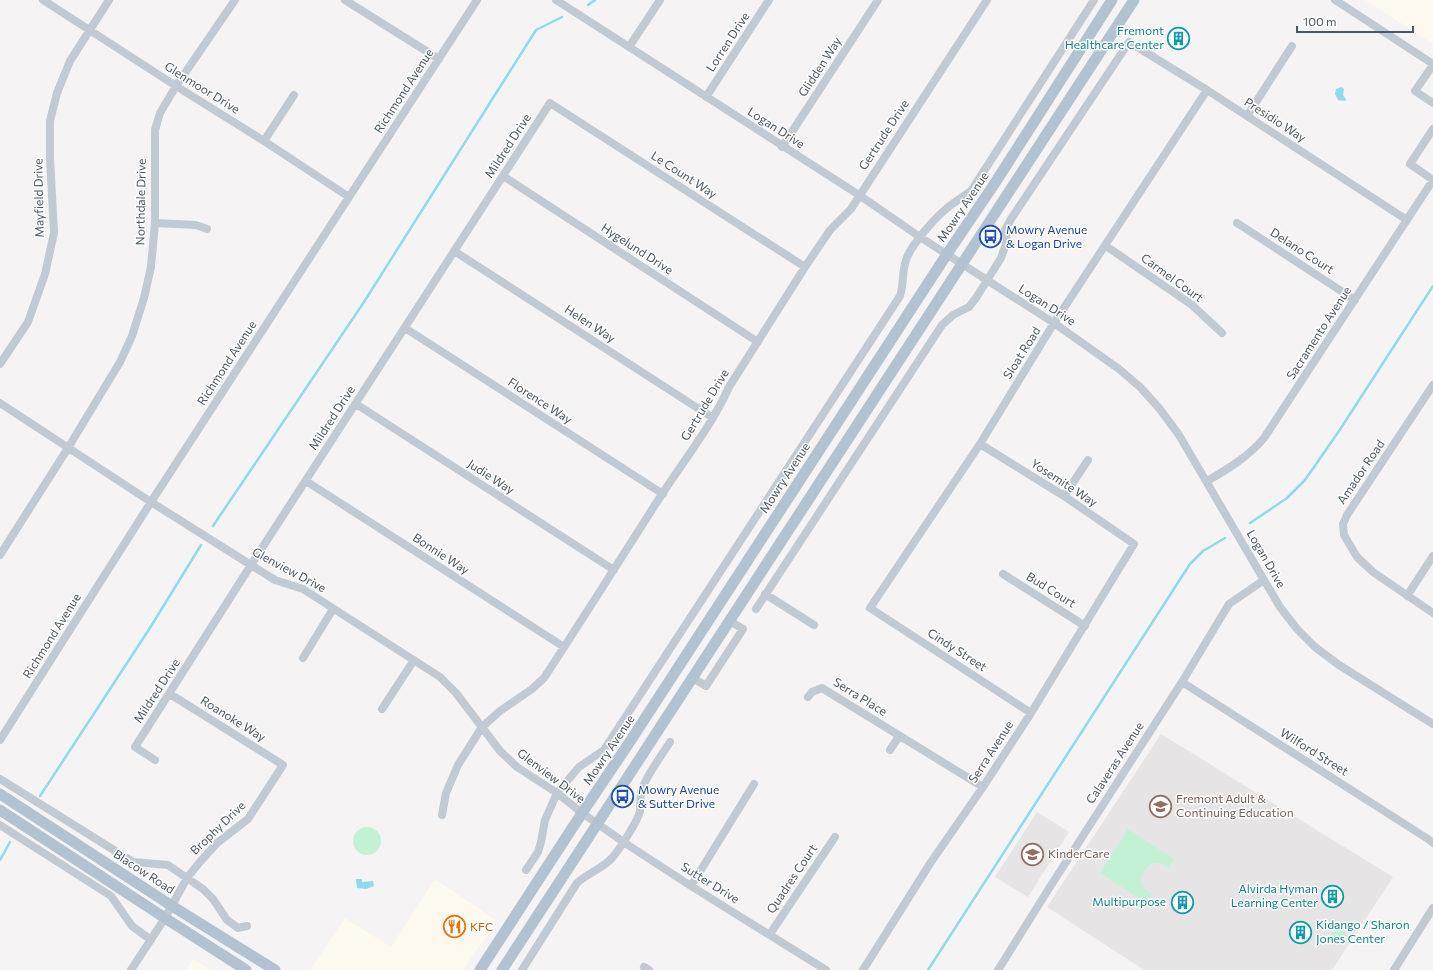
<svg xmlns="http://www.w3.org/2000/svg" width="1433" height="970" font-family="Commissioner,sans-serif">
	<style>
		.commercial { fill: #fdf9ef }
		.education { fill: #e6e4e5 }
		.green { fill: #c3f1d5 }
		.water { fill: #90daee }
		.lines { fill: none; stroke-linecap: round; stroke-linejoin: round }
		.stream { stroke: #90daee; stroke-width: 2.5 }
		.minor { stroke: #c1cad2; stroke-width: 8 }
		.major { stroke: #b3c2d1; stroke-width: 11 }
		.labels { text-anchor: middle; stroke-width: 3; stroke-linejoin: round; paint-order: stroke }
		.culture-label { font-size: 12px; fill: #0d838f; stroke: #fff; text-anchor: end }
		.street-label { font-size: 12px; fill: #4a5661; stroke: #fff }
		.transit-label { font-size: 12px; fill: #164399; stroke: #fff; text-anchor: start }
		.education-label { font-size: 12px; fill: #785e54; stroke: #fff; text-anchor: start }
		.food-label { font-size: 12px; fill: #c56008; stroke: #fff; text-anchor: start }
	</style>
	<rect width="100%" height="100%" fill="#f5f3f3"/>
	<path class="commercial" d="M1365 0H1433V44Z
		M435 879 497 921 463 970H310L345 918 391 947Z
		M193 959 211 970H186Z"/>
	<path class="education" d="M1161 734 1393 877 1332 970H1144L1047 907Z
		M1037 812 1069 832 1028 897 995 877Z"/>
	<path class="green" d="M353 841a14 14 0 1 1 28 0a14 14 0 1 1-28 0Z
		M1128 829 1174 859 1168 868C1164 865 1159 861 1154 863 1147 864 1140 875 1141 883 1142 888 1147 891 1152 894L1146 903 1100 873Z
		M1338 928 1344 931 1346 937C1343 942 1335 947 1331 941V934L1335 929Z"/>
	<path class="water" d="M1341 87 1344 89 1343 95 1346 99 1345 101 1338 100 1335 94 1336 89Z
		M356 879H362V882L373 881 374 886 366 889 357 888Z"/>
	<g class="lines">
		<path class="stream" d="M588 5 595 0
			M1250 523 1287 498 1305 480 1339 431 1433 286
			M213 526 364 302 536 30 562 17
			M40 796 148 631 201 545
			M0 860 10 842
			M928 970 1190 564 1203 551 1225 538"/>
		<path class="minor" d="M43 0 176 86 264 141 349 197
			M345 0 439 59
			M556 0 859 195 920 237 1054 323 1119 369 1140 387 1159 408 1179 435 1264 580 1280 607 1297 629 1315 647 1339 665 1433 724
			M1335 0 1433 64
			M629 47 660 0
			M1433 65 1415 91 1433 103
			M706 97 769 0
			M1247 116 1292 46
			M1433 129 1410 164 1433 180
			M264 141 294 95
			M782 147 878 0
			M503 176 758 342
			M155 223 196 225 207 229
			M1237 223 1355 300
			M1106 246 1192 305 1222 333
			M454 251 713 418
			M405 328 663 494
			M0 364 28 322 45 274 54 233 50 158V121L57 93 70 61 109 0
			M1433 385 1347 515 1343 524 1344 535 1357 557 1373 572 1433 613
			M0 403 151 502 251 565 275 580 303 589 440 677 456 693 500 751 517 767 557 793 582 813 628 845 691 886 826 970
			M356 404 614 570
			M306 481 564 647
			M1207 481C1228 469 1248 457 1264 438L1433 180
			M1064 496 1088 460
			M0 555 68 448 120 362 132 336 144 298 151 267 155 223V130L160 113 176 86 235 0
			M1003 574 1085 626
			M765 594 814 625
			M1407 596 1433 556
			M756 609 942 325 953 315 969 307 976 298 1001 258 1007 241 1005 230 1011 219 1129 42 1207 90 1407 220
			M303 658 333 609
			M693 678 706 686 743 629 730 621
			M1182 682 1428 839 1433 843
			M808 697 812 692 822 688 983 787
			M382 709 414 660
			M1031 713 870 608 980 444 1054 323 1207 90
			M0 740 151 502 477 0
			M890 750 899 736
			M155 760 135 747 251 565 550 103 805 267
			M0 779 133 862 168 865 203 889 213 899 227 920 238 928 247 926
			M442 815 446 793 458 765 482 727 500 711 532 689 544 678C584 617 623 555 662 494 685 459 712 425 729 387L805 267 830 230 851 209 987 0
			M0 825 111 896 132 926 151 940
			M526 870 538 852 541 842 545 820 557 793 579 767 604 750 900 296C904 283 902 271 906 260 911 245 934 219 946 209 954 202 963 197 971 191L1094 0
			M691 886 754 784
			M770 934 835 837
			M644 967 649 970
			M131 970 165 918 187 878 199 863 217 843 248 819 283 765 170 694
			M522 970 577 883C588 873 602 869 612 858 619 850 638 821 640 811 641 803 639 794 643 787 648 773 662 755 670 742
			M863 970 931 862 983 787 1031 713 1134 544 1064 496 980 444
			M998 970 1048 890 1182 682 1229 604 1264 580
			M1394 970 1433 908"/>
		<path class="major" d="M0 794 172 906 275 970
			M0 810 165 918 246 970
			M480 970 582 813 629 743 947 254 995 183 1112 0
			M502 970 1134 0"/>
	</g>
	<defs>
		<symbol id="building-ring" viewBox="-11 -11 22 22"><circle r="9.5" fill="#fff" stroke="#0f9aa8" stroke-width="1.5"/><path d="M-4-6H4V6H1V3H-1V6H-4ZM-2.5-4.3h1.7v1.8h-1.7ZM.8-4.3h1.7v1.8H.8ZM-2.5-1h1.7V.8h-1.7ZM.8-1h1.7V.8H.8Z" fill="#0f9aa8"/></symbol>
		<symbol id="bus-ring" viewBox="-11 -11 22 22"><circle r="9.5" fill="#fff" stroke="#1a4fb4" stroke-width="1.5"/><path d="M-5-6H5V4H4V6H2V4H-2V6H-4V4H-5ZM-3.5-4V0h7V-4ZM-3.5 1.2v1.5H-2V1.2ZM2 1.2v1.5H3.5V1.2Z" fill="#1a4fb4"/></symbol>
		<symbol id="university-ring" viewBox="-11 -11 22 22"><circle r="9.5" fill="#fff" stroke="#8d6e63" stroke-width="1.5"/><path d="M0-5L7-2L0 1L-7-2ZM-4 1L0 2.5L4 1V4Q0 6-4 4Z" fill="#8d6e63"/></symbol>
		<symbol id="school-ring" viewBox="-11 -11 22 22"><circle r="9.5" fill="#fff" stroke="#8d6e63" stroke-width="1.5"/><path d="M0-5L7-2L0 1L-7-2ZM-4 1L0 2.5L4 1V4Q0 6-4 4Z" fill="#8d6e63"/></symbol>
		<symbol id="restaurant-ring" viewBox="-11 -11 22 22"><circle r="9.5" fill="#fff" stroke="#e8710a" stroke-width="1.5"/><path d="M-5-6h1v4h1v-4h1v4h1v-4h1v5L-1.5 .5V6h-2V.5L-5-1ZM5-6V6H3V1.5H1.5Q1.5-4 5-6Z" fill="#e8710a"/></symbol>
	</defs>
	<g fill-rule="evenodd">
		<use href="#building-ring" x="1166" y="26" width="25" height="25"/>
		<use href="#bus-ring" x="978" y="224" width="25" height="25"/>
		<use href="#bus-ring" x="610" y="784" width="25" height="25"/>
		<use href="#university-ring" x="1148" y="794" width="25" height="25"/>
		<use href="#school-ring" x="1020" y="842" width="25" height="25"/>
		<use href="#building-ring" x="1320" y="884" width="25" height="25"/>
		<use href="#building-ring" x="1170" y="890" width="25" height="25"/>
		<use href="#restaurant-ring" x="442" y="914" width="25" height="25"/>
		<use href="#building-ring" x="1288" y="920" width="25" height="25"/>
	</g>
	<g class="labels">
		<g class="culture-label">
			<text x="1164" y="35">Fremont<tspan x="1164" dy="14">Healthcare Center</tspan></text>
			<text x="1318" y="893">Alvirda Hyman<tspan x="1318" dy="14">Learning Center</tspan></text>
			<text x="1166" y="906">Multipurpose</text>
			<text x="1316" y="929" text-anchor="start">Kidango / Sharon<tspan x="1316" dy="14">Jones Center</tspan></text>
		</g>
		<g class="street-label">
			<text transform="translate(728 42) rotate(-57)" y="4">Lorren Drive</text>
			<text transform="translate(820 67) rotate(-57)" y="4">Glidden Way</text>
			<text transform="translate(202 88) rotate(32)" y="4">Glenmoor Drive</text>
			<text transform="translate(404 91) rotate(-57)" y="4">Richmond Avenue</text>
			<text transform="translate(1275 120) rotate(33)" y="4">Presidio Way</text>
			<text transform="translate(776 128) rotate(33)" y="4">Logan Drive</text>
			<text transform="translate(884 135) rotate(-57)" y="4">Gertrude Drive</text>
			<text transform="translate(508 146) rotate(-57)" y="4">Mildred Drive</text>
			<text transform="translate(684 175) rotate(33)" y="4">Le Count Way</text>
			<text transform="translate(39 198) rotate(-91)" y="4">Mayfield Drive</text>
			<text transform="translate(141 202) rotate(-89)" y="4">Northdale Drive</text>
			<text transform="translate(963 207) rotate(-56)" y="4">Mowry Avenue</text>
			<text transform="translate(637 249) rotate(33)" y="4">Hygelund Drive</text>
			<text transform="translate(1302 251) rotate(33)" y="4">Delano Court</text>
			<text transform="translate(1172 278) rotate(36)" y="4">Carmel Court</text>
			<text transform="translate(1047 305) rotate(33)" y="4">Logan Drive</text>
			<text transform="translate(590 324) rotate(33)" y="4">Helen Way</text>
			<text transform="translate(1319 333) rotate(-57)" y="4">Sacramento Avenue</text>
			<text transform="translate(1022 353) rotate(-58)" y="4">Sloat Road</text>
			<text transform="translate(227 363) rotate(-57)" y="4">Richmond Avenue</text>
			<text transform="translate(540 401) rotate(33)" y="4">Florence Way</text>
			<text transform="translate(705 405) rotate(-59)" y="4">Gertrude Drive</text>
			<text transform="translate(332 418) rotate(-57)" y="4">Mildred Drive</text>
			<text transform="translate(1361 472) rotate(-56)" y="4">Amador Road</text>
			<text transform="translate(491 477) rotate(33)" y="4">Judie Way</text>
			<text transform="translate(785 478) rotate(-57)" y="4">Mowry Avenue</text>
			<text transform="translate(1064 483) rotate(33)" y="4">Yosemite Way</text>
			<text transform="translate(441 554) rotate(33)" y="4">Bonnie Way</text>
			<text transform="translate(1266 559) rotate(60)" y="4">Logan Drive</text>
			<text transform="translate(289 570) rotate(28)" y="4">Glenview Drive</text>
			<text transform="translate(1051 590) rotate(32)" y="4">Bud Court</text>
			<text transform="translate(52 636) rotate(-58)" y="4">Richmond Avenue</text>
			<text transform="translate(957 650) rotate(33)" y="4">Cindy Street</text>
			<text transform="translate(157 691) rotate(-57)" y="4">Mildred Drive</text>
			<text transform="translate(860 697) rotate(32)" y="4">Serra Place</text>
			<text transform="translate(233 719) rotate(32)" y="4">Roanoke Way</text>
			<text transform="translate(609 750) rotate(-56)" y="4">Mowry Avenue</text>
			<text transform="translate(991 752) rotate(-57)" y="4">Serra Avenue</text>
			<text transform="translate(1314 752) rotate(32)" y="4">Wilford Street</text>
			<text transform="translate(1115 763) rotate(-57)" y="4">Calaveras Avenue</text>
			<text transform="translate(551 776) rotate(37)" y="4">Glenview Drive</text>
			<text transform="translate(218 828) rotate(-44)" y="4">Brophy Drive</text>
			<text transform="translate(144 872) rotate(33)" y="4">Blacow Road</text>
			<text transform="translate(792 879) rotate(-56)" y="4">Quadres Court</text>
			<text transform="translate(710 883) rotate(32)" y="4">Sutter Drive</text>
		</g>
		<g class="transit-label">
			<text x="1006" y="234">Mowry Avenue<tspan x="1006" dy="14">&amp; Logan Drive</tspan></text>
			<text x="638" y="794">Mowry Avenue<tspan x="638" dy="14">&amp; Sutter Drive</tspan></text>
		</g>
		<g class="education-label">
			<text x="1176" y="803">Fremont Adult &amp;<tspan x="1176" dy="14">Continuing Education</tspan></text>
			<text x="1048" y="858">KinderCare</text>
		</g>
		<g class="food-label">
			<text x="470" y="931">KFC</text>
		</g>
	</g>
	<path d="M1297 26v6h116v-6" fill="none" stroke="#4a5661" stroke-width="2"/>
	<text x="1303" y="26" font-size="12" fill="#4a5661" stroke="#ffffff" stroke-width="3" paint-order="stroke">100 m</text>
</svg>
